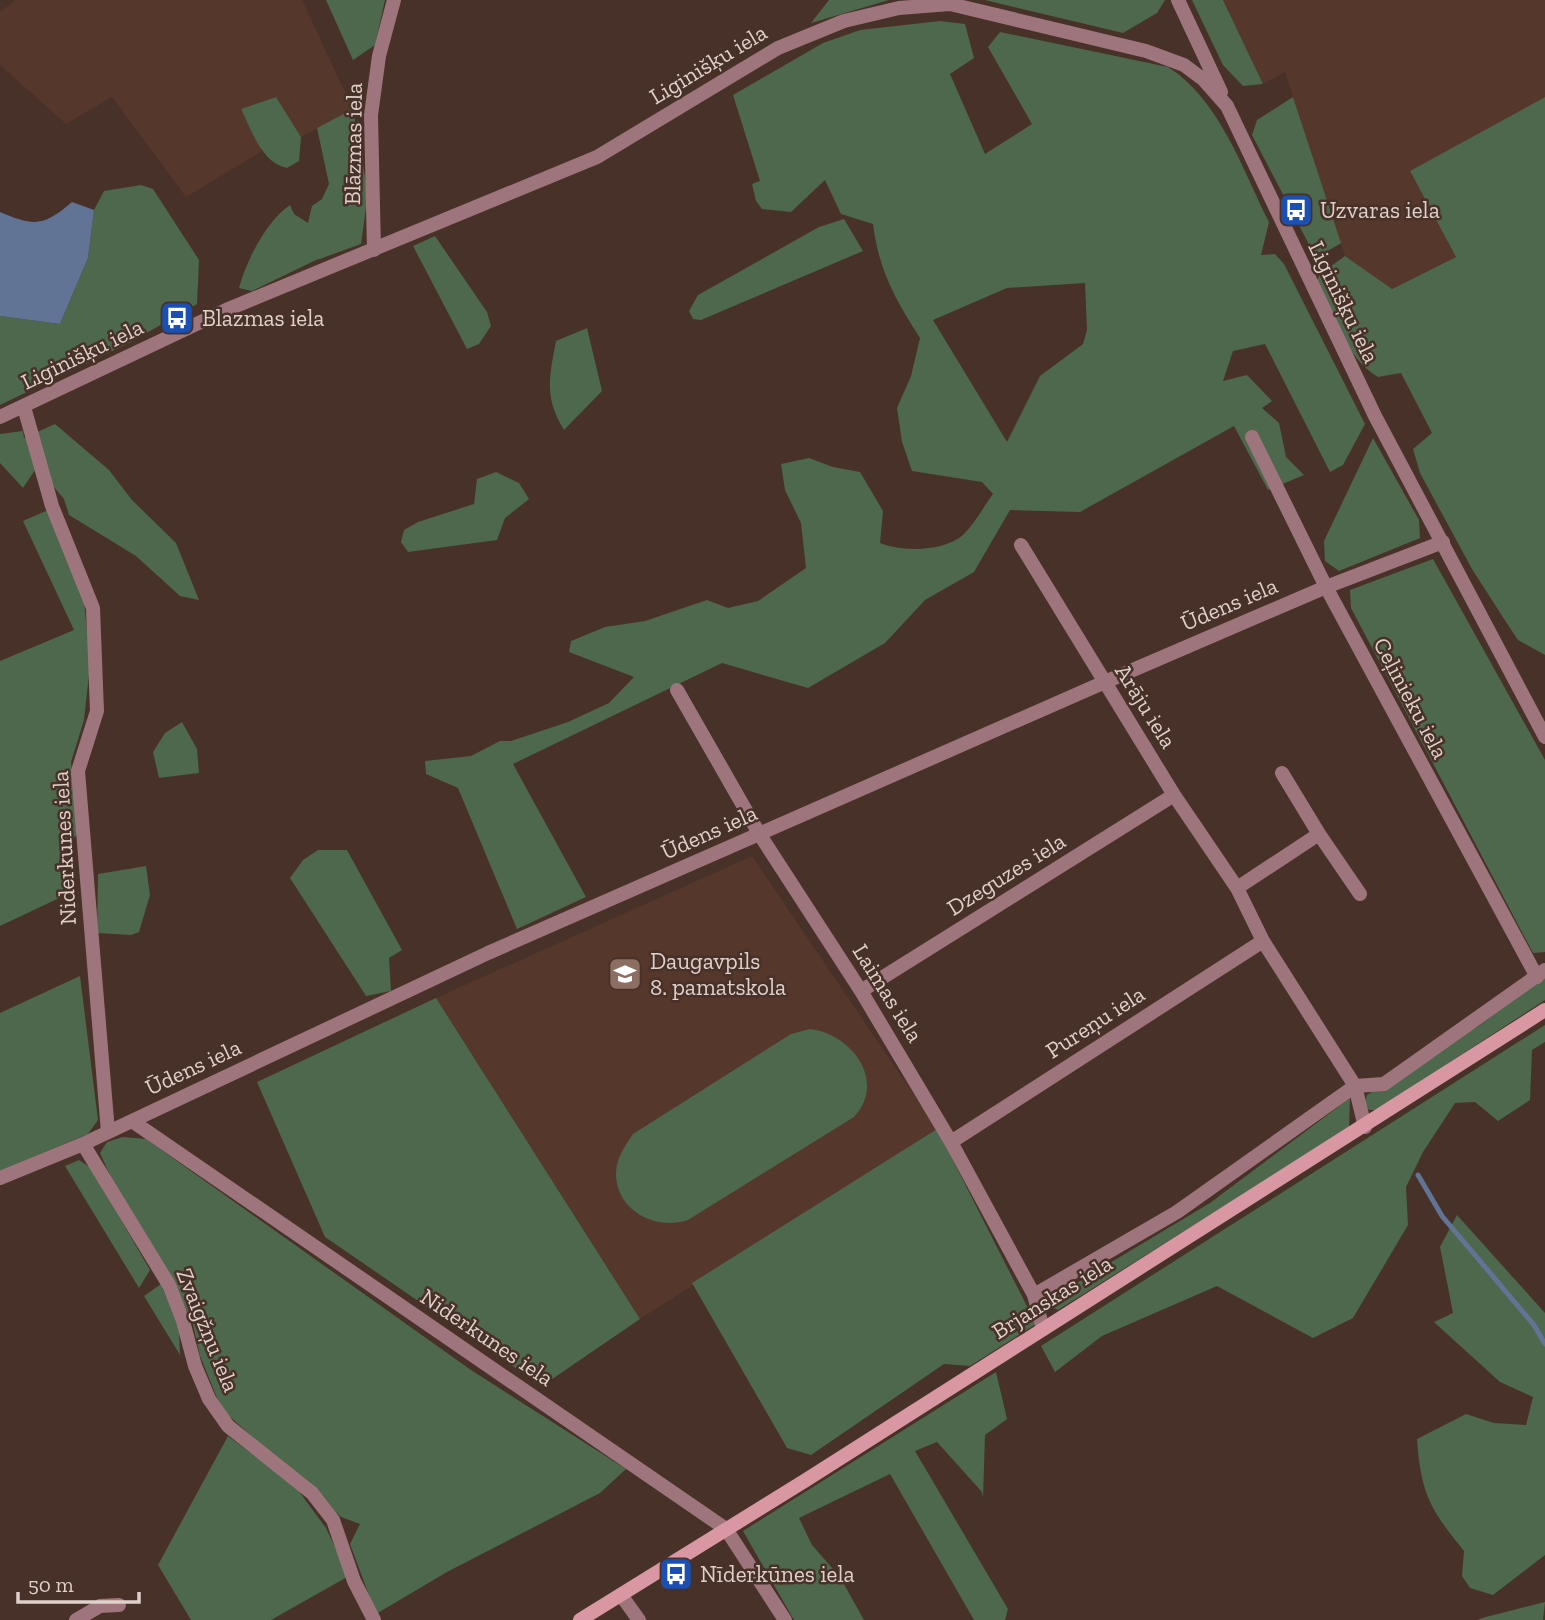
<svg xmlns="http://www.w3.org/2000/svg" width="1545" height="1620" font-family="'Zilla Slab',serif">
	<style>
		.built { fill: #55372b }
		.green { fill: #4d684c; fill-rule: evenodd }
		.water { fill: #617495 }
		.lines { fill: none; stroke-linecap: round; stroke-linejoin: round }
		.stream { stroke: #617495; stroke-width: 5 }
		.street { stroke: #9e757c; stroke-width: 14 }
		.secondary { stroke: #d897a2; stroke-width: 14 }
		.labels { text-anchor: middle; stroke-width: 5; stroke-linejoin: round; paint-order: stroke }
		.street-label { font-size: 23px; fill: #dfd0ca; stroke: #483128 }
		.poi-label { font-size: 23px; fill: #dfd0ca; stroke: #483128; text-anchor: start }
	</style>
	<rect width="100%" height="100%" fill="#483128"/>
	<path class="built" d="M16 0H302L353 109 301 137 276 97 241 109 262 151 186 197 112 97 66 124 0 65V12Z
		M1223 0H1545V97L1410 171 1456 257 1391 289 1345 256 1285 72 1263 84Z
		M752 856 937 1129 640 1319 436 998Z"/>
	<path class="green" d="M326 0H385L375 45 353 60Z
		M829 0H889L811 23Z
		M985 0H1165L1157 13 1123 33Z
		M1192 0H1223L1263 84 1243 86 1223 65Z
		M940 21 965 24 974 58 950 74 985 154 1032 124 988 47 1000 32 1168 67C1220 100 1242 169 1269 222L1261 255 1275 254 1284 264 1365 424 1343 465 1330 472 1265 344 1233 351 1223 381 1247 375 1272 401 1262 408 1279 423 1286 457 1304 475 1268 490 1234 426 1080 512 1010 510 974 572 925 600 885 643 808 688 722 663 513 764 586 897 517 929 458 788 426 774 425 761 471 756 500 741H511L568 722 609 703 634 677 569 652 571 641 605 627 645 621 707 600 728 608 758 601 806 568 801 523 785 490 781 464 809 458 833 467 860 472 883 511 880 543C902 552 945 552 964 534 975 523 984 506 993 494L982 482 912 471 902 442 897 408 911 376 920 338C895 299 879 271 873 224L841 214 825 180 791 212 762 209 756 201 752 184 760 181 733 95 823 43 860 30ZM1085 283 1087 330 1083 344 1040 376 1007 442 933 320 1007 288Z
		M276 97 301 137 299 161 287 168C261 162 252 131 241 109Z
		M1293 97 1341 243 1316 258 1252 135 1257 120Z
		M1545 97V655L1518 640 1506 622 1472 569 1420 473 1413 449 1432 433 1401 373 1378 377C1347 359 1332 313 1316 282L1320 274 1345 256 1392 289 1456 257 1410 171Z
		M353 109 368 193 361 244 314 261 252 291 239 288C246 261 267 220 290 205L294 214 308 223 312 206 322 199 329 184 317 128Z
		M141 185 153 189 199 260 197 304 131 342 0 405V316L60 324 88 258 94 210 104 191Z
		M844 219 863 251 701 320 693 319 689 311 698 295 819 227Z
		M435 236 487 312 491 326 479 344 467 349 413 246Z
		M587 328 602 391 564 430C544 397 549 378 556 341Z
		M55 424 109 470 132 500 176 543 199 600 180 596 136 556 69 515 64 499 37 467 23 488 0 463V434L23 431 24 438Z
		M1373 438 1419 520 1420 538 1339 571 1325 561 1324 541Z
		M496 472 519 483 529 499 505 518 497 540 408 552 401 542 404 530 418 522 474 504 477 479Z
		M48 510 84 599 90 665 84 720 71 762 79 834 63 844 58 867 72 892 0 926V661L74 630 23 521Z
		M1433 559 1545 760V952L1533 953 1351 608 1350 590Z
		M182 722 197 749 199 773 159 778 153 752 165 733Z
		M318 850H347L402 950 389 958 391 991 366 996 290 878 303 860Z
		M146 866 150 895 139 932 131 935 97 933 98 874Z
		M80 976 98 1120 88 1134 0 1171V1013Z
		M1545 976V1000L1386 1104 1375 1110H1369L1365 1103 1367 1095 1480 1025Z
		M436 998 640 1319 542 1386 325 1237 257 1082Z
		M1545 1025V1042L1532 1050 1530 1100 1498 1121 1475 1102 1455 1103 1423 1152 1406 1187 1408 1225 1353 1318 1313 1338 1217 1286 1102 1336 1055 1372 1041 1346Z
		M810 1029C852 1034 887 1081 854 1117L688 1220C652 1232 609 1206 617 1164 620 1153 627 1143 633 1134L791 1034Z
		M1350 1098 1349 1128 1058 1310 1051 1307 1053 1297 1210 1203Z
		M937 1129 1036 1324 970 1366 944 1364 811 1455 787 1448 692 1283Z
		M123 1137 146 1139 471 1370 626 1469 600 1493 447 1572 376 1614 350 1544 360 1524 341 1517 227 1414 217 1398 200 1356 192 1320 113 1182 100 1153 107 1142Z
		M79 1160 91 1168 150 1270 139 1288 65 1166Z
		M1457 1215 1545 1313V1555L1493 1595 1470 1588 1462 1576 1464 1551C1430 1509 1421 1494 1417 1439L1466 1414 1494 1423 1526 1425 1533 1397 1500 1382 1434 1322 1453 1313 1440 1247Z
		M161 1284 179 1329 180 1355 144 1296Z
		M996 1372 1007 1419 985 1435 983 1498 982 1492 937 1442 915 1451 1008 1609 1005 1620H974L890 1474 799 1518 812 1545 840 1577 864 1620H794L743 1531Z
		M228 1436 295 1486 326 1528 349 1576 271 1620H191L158 1565Z
		M1545 1602 1543 1620H1478L1482 1618Z"/>
	<path class="water" d="M72 202 94 210 88 258 60 324 0 316V212C35 227 44 226 72 202Z"/>
	<g class="lines">
		<path class="stream" d="M1418 1175 1442 1216 1534 1325 1545 1344"/>
		<path class="street" d="M1178 0 1221 92
			M374 250 371 115 379 56 394 0
			M24 407 52 506 93 608 97 711 78 771 108 1132
			M0 417 226 310 597 157 778 48 844 21 899 8 950 4 1146 51 1184 65 1204 80 1227 106 1375 416 1545 737
			M1252 437 1326 587 1537 977
			M1021 545 1174 795 1237 888 1263 941 1355 1086 1365 1127
			M677 690 760 835 861 991 951 1142 1034 1295 1043 1329
			M1282 773 1319 834
			M1237 888 1319 834 1360 894
			M861 991 1174 795
			M132 1121 726 1529 785 1620
			M951 1142 1263 941
			M83 1144 169 1285 183 1321 195 1366 209 1399 228 1426 312 1493 333 1520 354 1581 374 1620
			M0 1178 83 1144 488 953 1105 682 1326 587 1443 542
			M1034 1295 1177 1212 1355 1086 1384 1084 1545 970
			M621 1595 639 1620
			M76 1620 100 1606 119 1605"/>
		<path class="secondary" d="M580 1620 806 1480 1545 1010"/>
	</g>
	<defs>
		<symbol id="bus-square" viewBox="-11 -11 22 22"><rect x="-9" y="-9" width="18" height="18" rx="4" fill="#1a4fb4" stroke="#483128"/><path d="M-5-6H5V4H4V6H2V4H-2V6H-4V4H-5ZM-3.5-4V0h7V-4ZM-3.5 1.2v1.5H-2V1.2ZM2 1.2v1.5H3.5V1.2Z" fill="#fff"/></symbol>
		<symbol id="school-square" viewBox="-11 -11 22 22"><rect x="-9" y="-9" width="18" height="18" rx="4" fill="#8d6e63" stroke="#483128"/><path d="M0-5L7-2L0 1L-7-2ZM-4 1L0 2.5L4 1V4Q0 6-4 4Z" fill="#fff"/></symbol>
	</defs>
	<g fill-rule="evenodd">
		<use href="#bus-square" x="1277" y="191" width="38" height="38"/>
		<use href="#bus-square" x="158" y="299" width="38" height="38"/>
		<use href="#school-square" x="606" y="955" width="38" height="38"/>
		<use href="#bus-square" x="657" y="1555" width="38" height="38"/>
	</g>
	<g class="labels">
		<g class="street-label">
			<text transform="translate(708 64) rotate(-31)" y="8">Liginišķu iela</text>
			<text transform="translate(353 144) rotate(-89)" y="8">Blāzmas iela</text>
			<text transform="translate(1344 302) rotate(64)" y="8">Liginišķu iela</text>
			<text transform="translate(82 354) rotate(-26)" y="8">Liginišķu iela</text>
			<text transform="translate(1229 604) rotate(-23)" y="8">Ūdens iela</text>
			<text transform="translate(1411 698) rotate(62)" y="8">Ceļinieku iela</text>
			<text transform="translate(1146 706) rotate(58)" y="8">Arāju iela</text>
			<text transform="translate(709 832) rotate(-24)" y="8">Ūdens iela</text>
			<text transform="translate(64 848) rotate(-93)" y="8">Niderkunes iela</text>
			<text transform="translate(1006 874) rotate(-32)" y="8">Dzeguzes iela</text>
			<text transform="translate(888 993) rotate(58)" y="8">Laimas iela</text>
			<text transform="translate(1095 1022) rotate(-33)" y="8">Pureņu iela</text>
			<text transform="translate(193 1067) rotate(-25)" y="8">Ūdens iela</text>
			<text transform="translate(1052 1297) rotate(-32)" y="8">Brjanskas iela</text>
			<text transform="translate(208 1330) rotate(68)" y="8">Zvaigžņu iela</text>
			<text transform="translate(487 1337) rotate(34)" y="8">Niderkunes iela</text>
		</g>
		<g class="poi-label">
			<text x="1320" y="218">Uzvaras iela</text>
			<text x="202" y="326">Blazmas iela</text>
			<text x="650" y="969">Daugavpils<tspan x="650" dy="26">8. pamatskola</tspan></text>
			<text x="700" y="1582">Nīderkūnes iela</text>
		</g>
	</g>
	<path d="M18 1592v10h121v-10" fill="none" stroke="#dfd0ca" stroke-width="3.5"/>
	<text x="28" y="1592" font-size="21" fill="#dfd0ca" stroke="#483128" stroke-width="5" paint-order="stroke">50 m</text>
</svg>
